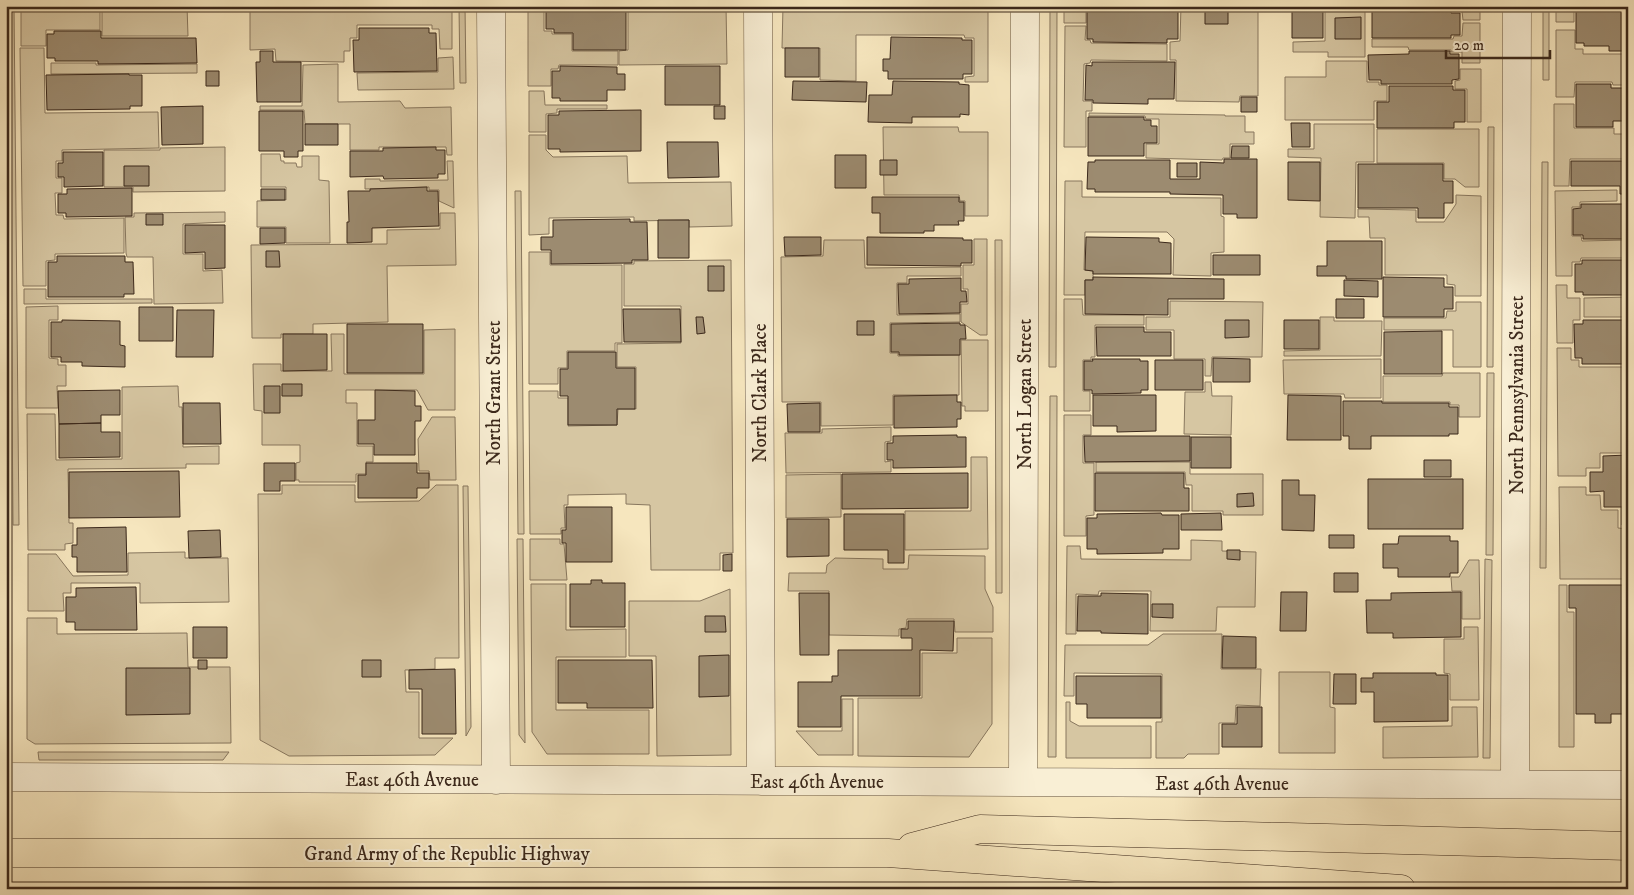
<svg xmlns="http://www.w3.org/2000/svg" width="1634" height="895" font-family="'IM FELL DW Pica',serif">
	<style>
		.green { fill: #d6c6a2; stroke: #88775e }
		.building { fill: #9c8b70; stroke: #3b281b }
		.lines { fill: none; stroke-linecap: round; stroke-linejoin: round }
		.minor-casing { stroke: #6a5844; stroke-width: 29 }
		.highway-casing { stroke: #3b281b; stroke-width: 29 }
		.minor { stroke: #f9efd5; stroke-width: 28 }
		.highway { stroke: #f6e6be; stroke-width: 28 }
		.labels { text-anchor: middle; stroke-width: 4; stroke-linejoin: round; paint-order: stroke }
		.street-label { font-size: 19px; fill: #3b281b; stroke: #f9efd5 }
	</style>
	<rect width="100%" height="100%" fill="#f6e6be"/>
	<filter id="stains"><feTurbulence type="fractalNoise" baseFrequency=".004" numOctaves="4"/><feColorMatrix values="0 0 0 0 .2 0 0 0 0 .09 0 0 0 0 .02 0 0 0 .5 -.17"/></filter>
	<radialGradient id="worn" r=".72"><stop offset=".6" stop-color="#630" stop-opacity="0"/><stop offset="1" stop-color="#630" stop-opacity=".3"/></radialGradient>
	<path class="green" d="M9 6H14L19 525H13Z
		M21 6H100V30H46V46H21Z
		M102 6H187L188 36H102Z
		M250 6H452V49H440L439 29H432V25H357V38H350V51H344V62L276 61 275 49 250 50Z
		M459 6H465L466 83H460Z
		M528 6H544V31H552V34H572V51H618V65H559L558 69H551V86H528Z
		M628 6H726L727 64 619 65V51L628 50Z
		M783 6H988V82H965V77L974 76V38H965L964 35H856V81L820 80V48H782Z
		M1050 6H1057L1056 367H1049Z
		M1064 6H1086V23H1064Z
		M1181 6H1258V96H1240L1239 102 1176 101V60H1170V42L1180 41Z
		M1325 6H1365V57H1328V52H1293V42L1325 41Z
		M1412 6H1480V20H1463L1462 11H1453V9H1412Z
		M1543 6H1549V80H1543Z
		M1556 6H1581V9H1574V22H1556Z
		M1463 23H1480V63H1462V52H1451V50H1409L1408 47H1372V39H1453L1454 36H1462Z
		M1065 26H1086L1085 40H1090L1091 43 1167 44V61L1091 60 1090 63 1084 64 1083 101H1092V111H1086V147H1064Z
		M1556 30H1575V49H1583V54H1628V85H1613L1612 82H1575L1574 97H1556Z
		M20 48H44L45 113 158 112 159 148 62 150V161H56V178H62V193H55L56 215H63L64 219 124 218V253L55 254V260L46 261V286H23Z
		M453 57 454 89 358 90 357 73 438 72V58Z
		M1326 61H1367V82H1379V85H1387V101H1374V120H1285V77H1326Z
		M51 63H96V65L197 64V73L51 74Z
		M338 64V102L400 101 405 108 451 107 452 155H447L446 147H379V150H350V124H305L304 110H260V106H302L303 65Z
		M1460 69H1481V122H1467V89H1455V81L1460 80Z
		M529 91H544L545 105H607V109H557V113L546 114V132H529Z
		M1554 104H1574V128H1614V134H1628V159H1570L1569 186H1554Z
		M1089 113 1225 115V116H1245V132H1254V144H1230V158H1223L1222 160 1146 158V144H1159V119H1146L1145 116H1089Z
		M1314 124H1374V162H1356L1355 218 1320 217 1321 158 1288 157V149H1314Z
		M883 127H958L959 132H988V216H965V201H960L959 195H884Z
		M1488 127H1494L1493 367H1487Z
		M1377 129H1479V187H1465L1455 179H1444V163H1377Z
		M529 135H546V150L553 157 627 156 628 183 731 182 732 226 689 227V220L634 221V217L549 218V234L529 235Z
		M225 147V191L133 192V187H104V150H160V148Z
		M261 154H280L281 161H284V163H296L297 167H302V156H319V180L329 181 330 243H286V227H257V201L286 200V187H261Z
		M447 161H453L454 208 439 201V190H429V187L365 189V179H380V181L448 180Z
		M1542 162H1548L1546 568H1540Z
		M1065 181H1082V197L1221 198V216L1224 217V252L1211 253V276L1173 275 1174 239 1167 232H1085L1084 270 1093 271V280H1085V295H1064Z
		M1617 190V201L1580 202V207H1572V236H1581L1582 241 1628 240V258H1581L1580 262H1572V276H1556L1555 191Z
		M515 191H521L524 534H518Z
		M1456 195 1481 196V296H1455V285L1447 284V275H1385V238H1370L1369 217H1358V209L1416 210V222H1444L1456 204Z
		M225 212V222L183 224V254H203V271L222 270 223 303 154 304 153 257H127L126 253 125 217H134V213Z
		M440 213H455L456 265 387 266 388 322 313 324V334H281V338H252L251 245 387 244V230L440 229Z
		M974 239H987V335H980L961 322V304H968V289H963V265H974Z
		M824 240H864L865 268 961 267V276H907V283H897V315L960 314V322L890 323V353H898V356L959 355V395H893V425L821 426V402H782L781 257 823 256Z
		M995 240H1002V593H996Z
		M529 252H550V265H622V343H615V351H567V368H558V384H529Z
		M731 260 733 553H720V570H651L650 505 626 504V494L568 495V505H564L565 528H561V534H530L529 391H558V398H568V426L617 425 618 409H636V367H617V344L681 343V306H624V264H634V261Z
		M1556 285H1567V298H1580V320H1573V343H1557Z
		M24 289H46V299H152V303L24 304Z
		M1628 297V317H1584V298Z
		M1064 299H1082L1083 315H1144V325H1095V357H1091V360H1083V391H1090V411H1064Z
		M1170 301 1263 302 1262 357H1212L1211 376H1205V359H1174V330H1146V317H1170Z
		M1456 302H1481V367H1453V330H1384V318H1446L1447 311H1456Z
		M58 306V320H49V358L58 359V365H66V386H57L58 408H26V307Z
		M1320 317H1334V321H1382L1381 356H1284V351L1320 350Z
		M455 329V410H428L417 390H346V403H357V446H373V462H366V474H356V482H299V480H296V463L300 462V445H262V411L254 410 253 364H281V371H332L331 334H344V374H424V330Z
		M961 340H988V411H965V406H962Z
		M1557 348H1571V360H1579V367H1628V453H1600V468H1586V476H1558Z
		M1381 359V398H1345L1344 394H1284L1283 360Z
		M1443 373H1480V417H1459V405H1450V402H1383V376H1442Z
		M1487 373H1494L1493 555H1486Z
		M1205 382H1211L1212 396H1232L1231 435 1184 434 1185 392H1205Z
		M178 386 179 407H182L183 447 219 446V464H186V468L68 469 69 523H73V543L65 544V550H28L27 414H55L56 460 122 459V387Z
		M1050 396H1057L1056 757H1048Z
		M1064 415H1091V435H1083V463H1094V515L1086 516V536H1064Z
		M432 417H455L456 480H430L429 471H419L418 439Z
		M891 427V441L885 442V462L891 461V472L786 473 785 433H822V429Z
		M971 457H987L988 549 905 550V511H971Z
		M1096 462H1190V474H1263V515H1223V511H1192V485H1186L1185 472H1096Z
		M841 474V517L786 518V475Z
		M282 485H355V502L419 501 436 485H458L459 658H435V669L405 670 406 692H419V738H453L435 755 289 756 260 740 258 494H282Z
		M463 486H468L471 727 466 736Z
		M1559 487H1586V495H1600L1601 510H1618V528L1628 529V579H1560Z
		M517 539H523L525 743 519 735Z
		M530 539H560V544H564L567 580H530Z
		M1191 540 1222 541V551L1256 552 1255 607H1217L1216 631H1150L1151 591H1099L1098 595 1076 594V634H1066L1067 546H1080L1081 559 1191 560Z
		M185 552V558H228L229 602 140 603V583H71V593H63L64 611H28V554H56L73 576 128 575V553Z
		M909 555 985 556V589L993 607V632H955L954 619H907L906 628 899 629V636L829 635V591H788L789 573H826L827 565 835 558 883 559V569H908Z
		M1485 559 1492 560 1490 758H1483Z
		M1469 560H1479L1480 619H1462V591H1452L1451 577H1459Z
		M531 584H566V630L626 629V657H556V710H649V754H547L532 732Z
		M1559 585H1567V612H1574V747H1559Z
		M730 589 731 755 657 756 656 656H629V601H700Z
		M27 618H57V634L187 633 188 667H230L231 743 35 744 27 739Z
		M1464 627H1478L1479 700H1450V674L1444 673V639H1464Z
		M1163 634H1222L1221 669H1261L1260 706 1236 705 1235 723H1219V754H1188L1184 758H1156V722H1162V674L1074 673V696H1064L1065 645H1148Z
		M957 638H992V724L969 757 858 756V698H922V653H957Z
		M1279 672H1330V707L1335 708V753H1279Z
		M842 699H853V755H818L796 731H842Z
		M1066 702H1070V721L1079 726H1151V758H1066Z
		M1452 707H1477L1478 757 1383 758V727L1452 726Z
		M38 752H229L223 760H39Z"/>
	<path class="building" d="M546 6H626V50H573V33H554V29H546Z
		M1087 6H1178V39H1167V43L1093 42V39H1087Z
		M1205 6H1228V24H1205Z
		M1292 6H1323V38H1292Z
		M1372 6H1410V12L1451 11V13H1460V35H1451V38H1372Z
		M1583 6H1628V51H1609V46H1584V43H1576V11H1583Z
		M1361 17V39H1335V18Z
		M359 28H429V33H436L437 71 354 72 353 40H359Z
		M54 31H101V38H196L197 63 98 64V61H55V58H47V34H54Z
		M891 37 962 38V40H972V74H963V79H888V71H883V59H890Z
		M785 48H819V77H785Z
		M260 51H273V62H301V102H257L256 62H260Z
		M1409 51H1450V54H1459V79L1452 80V84H1381V80H1369L1368 55 1409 54Z
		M1092 62H1175L1174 99H1148V104L1093 103V100H1085L1086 65 1092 66Z
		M560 66 617 67V74H625V90H607V101H560V98H552V71H560Z
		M665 66H720V105H665Z
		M206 71H219V86H206Z
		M129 74V75H142V106H130V109L47 110 46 75Z
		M793 81 867 82 866 102 792 100Z
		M893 81 959 82V84L969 85V115L960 114V117H912V123L868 122 869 95H892Z
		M1576 84H1611V88H1628V121H1613V127H1576Z
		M1389 86H1453V90H1465V122H1454V128H1377V102H1389Z
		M1241 97H1257V112H1241Z
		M203 106V144L162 145 161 107Z
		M714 106H725V119H714Z
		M641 110V151L560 152V149H548V115H559V111Z
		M259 111H303V151H298V157H284V151H259Z
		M1088 117H1144V120H1151V126H1157V143H1144V156H1088Z
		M1291 123H1310V147H1292Z
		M305 124H338V145H305Z
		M667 142H718L719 177 668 178Z
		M1232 146H1249V158H1231Z
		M436 147V150H445V174H438V178L384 179 383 176 350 177V151H383V148Z
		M63 152H103V186L64 187V177H58V163H63Z
		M835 155H866V188H835Z
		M1224 159H1257V218H1237V214H1223V195L1170 194V192H1095V189H1087L1088 162H1095V160H1170V179H1200V162L1224 163Z
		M880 160H897V175H880Z
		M1571 161H1628V194H1620V186H1571Z
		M1288 162H1320V201L1288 200Z
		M1177 163H1197V177H1177Z
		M1358 164H1443V181H1453V203H1444V218H1418V208H1358Z
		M124 166H149V186H124Z
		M427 187V191H438L439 226 372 228V242L347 243V222H349L348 191H370V189Z
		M132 188V216L66 217V213H58V194H67V189Z
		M261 189H285V200H261Z
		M872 197H959V202H964V221H958L959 225H934V231H924V233H880V213H872Z
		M1581 204H1628V239H1583V235H1573V209L1581 208Z
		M146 214H163V225H146Z
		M630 219V222H647L648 260H632V263L551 264V250H541V237H553V220Z
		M658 220H689V258H658Z
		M185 225H225V268L205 269V252L185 253Z
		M260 228H285V243L260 244Z
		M784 237H821V255L785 256Z
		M867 237 963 238V240H972V263H961V266L867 265Z
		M1086 237 1159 238V242L1171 243V274H1093V271L1085 270Z
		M1327 241H1382V279H1346V276H1317V266H1327Z
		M266 251H279L280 267H266Z
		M1213 255H1260V275H1213Z
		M57 256H125V262H133L134 294H124V297H48V262H57Z
		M1582 260H1628V295H1583V292H1575V264H1582Z
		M708 266H724V291H708Z
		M1093 277 1224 279V299H1168V315L1085 314V280H1093Z
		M1383 277 1444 278V287H1453V309H1444V317H1383Z
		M961 278V291H966L967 302H960V313L899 314 898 284H909V279Z
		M1344 280 1378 281V297L1344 296Z
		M1336 299H1364V318H1336Z
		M139 307H173V341H139Z
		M623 309H680L681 342H624Z
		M177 310H214L213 357H176Z
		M696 317H703L705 333 697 334Z
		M62 320 120 321V345L125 346V367L82 366V362H61V357H51V322H62Z
		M1225 320H1249V337L1225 338Z
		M1284 320H1319V349H1284Z
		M1583 320H1628V364H1582V358H1575L1574 324H1583Z
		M857 321H874V335H857Z
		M960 323V325H965L966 339H960V355H899V352H891V324Z
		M347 324H423V373H347Z
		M1096 327H1144V332H1171V356H1097Z
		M1442 331V374H1384V332Z
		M283 334H327V370L283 371Z
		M568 352H616V368H635V409H617V425H568V396H560V369H568Z
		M1213 358 1250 359V382H1213Z
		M1092 359H1140V361H1148V390H1141V393L1092 394V390H1084V361H1093Z
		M1155 360H1203V390H1155Z
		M282 384H302V396H282Z
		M264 386H280V413H264Z
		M120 390V415H101V423L59 424 58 391Z
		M375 390 415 391V406H421V421H415V455H374V444H358V420H375Z
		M957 395V402H961V419H957V427L894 428V396Z
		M1093 395H1156V431L1117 432V426H1093Z
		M1288 395 1341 396V440H1287Z
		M1343 401H1382V403H1449V407H1458V434H1449V436H1371V449H1349V436H1343Z
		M183 403H220L221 444H183Z
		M820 403V432H788L787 404Z
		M101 423V432H120V457L59 458V424Z
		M957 435V437H966V467L893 468V460H887V443H893V436Z
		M1084 436H1190V461L1085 462Z
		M1191 437H1231V468H1191Z
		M1628 455V525H1622V507H1604V491L1590 492V472H1603V456Z
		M1424 460H1451V477H1424Z
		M264 463H295V481H280V491H264Z
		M366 463H417V473H429V488H417V498H358V475H366Z
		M179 471 180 517 69 518V472Z
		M968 473V508L842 509V474Z
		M1095 473H1184V488H1189V511H1095Z
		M1368 479H1463V529H1368Z
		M1282 480H1299V495H1315L1314 531 1282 530Z
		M1253 493 1254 506 1237 507V494Z
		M566 507H612V562H566V543H562V530H566Z
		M1161 513 1162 515H1179V549H1163V553L1097 554V549H1087V518H1097V514Z
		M1221 513 1222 530H1181V514Z
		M844 514H904V563H888V550H844Z
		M787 519H829V556L787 557Z
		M126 527 127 572H77V557H72V545H77V528Z
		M220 530 221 557 189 558 188 531Z
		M1329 535H1354V548H1329Z
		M1399 536H1450V541H1458V573H1450V577H1398V568H1383V544H1398Z
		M1227 550H1240V560L1227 559Z
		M732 554V571H723V555Z
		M1334 573H1358V592H1334Z
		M591 580H602V583H625V627H570V584H591Z
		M1569 585H1628L1627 714H1611V723H1595V714H1576V608H1569Z
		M136 587 137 630H75V622H66V597H76V588Z
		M1281 592H1307L1306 631H1280Z
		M1461 592V637L1393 638V633H1367L1366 600H1391V593Z
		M799 593H829V655H800Z
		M1101 593 1148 594V634L1101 633V631H1077L1078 596H1101Z
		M1152 604H1173V618L1152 617Z
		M705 616H725L726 632H705Z
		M908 621H954L953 651 920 650V696H841V727H798V682H832V676H838V650H912V638H901V629H908Z
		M193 627H227V658H193Z
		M1223 636 1256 637V668H1222Z
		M729 655V696L699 697V656Z
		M198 660H207V669H198Z
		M362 660H381V677H362Z
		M558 660H652L653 708H587V703H558Z
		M126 668H190V714L126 715Z
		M455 669 456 734H422V689H409V670Z
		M1373 673H1436V675H1448V721L1374 722V692H1361V678H1373Z
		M1334 674H1356V704H1333Z
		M1076 676H1161V718H1087V704H1076Z
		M1237 707H1262V747H1222V724H1237Z"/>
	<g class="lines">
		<defs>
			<path id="minor" d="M491 6 496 780
				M758 6 761 781
				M6 777 1628 785
				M1023 782 1025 6
				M1515 784 1517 6"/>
			<path id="highway" d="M912 847 980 829 1628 846
				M6 853H888L1401 889"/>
		</defs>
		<use href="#minor" class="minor-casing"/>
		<use href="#highway" class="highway-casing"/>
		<use href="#minor" class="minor"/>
		<use href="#highway" class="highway"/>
	</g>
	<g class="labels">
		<g class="street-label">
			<text transform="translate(493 393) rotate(-90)" y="7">North Grant Street</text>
			<text transform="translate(759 393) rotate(-90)" y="7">North Clark Place</text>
			<text transform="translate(1024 394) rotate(-90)" y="7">North Logan Street</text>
			<text transform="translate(1516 395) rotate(-90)" y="7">North Pennsylvania Street</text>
			<text x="412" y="786">East 46th Avenue</text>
			<text x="817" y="788">East 46th Avenue</text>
			<text x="1222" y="790">East 46th Avenue</text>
			<text x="447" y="860">Grand Army of the Republic Highway</text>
		</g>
	</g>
	<rect width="1634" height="895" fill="none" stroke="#f6e6be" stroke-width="25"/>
	<rect x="8" y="8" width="1619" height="880" fill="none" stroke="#3b281b" stroke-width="2.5"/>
	<rect x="12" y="12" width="1609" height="870" fill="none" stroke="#3b281b"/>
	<path d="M1446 50v8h104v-8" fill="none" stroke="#3b281b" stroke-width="2.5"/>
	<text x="1454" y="50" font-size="15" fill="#3b281b" stroke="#f9efd5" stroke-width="4" paint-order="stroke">20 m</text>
	<rect width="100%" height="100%" filter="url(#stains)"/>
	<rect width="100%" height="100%" fill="url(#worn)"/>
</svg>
